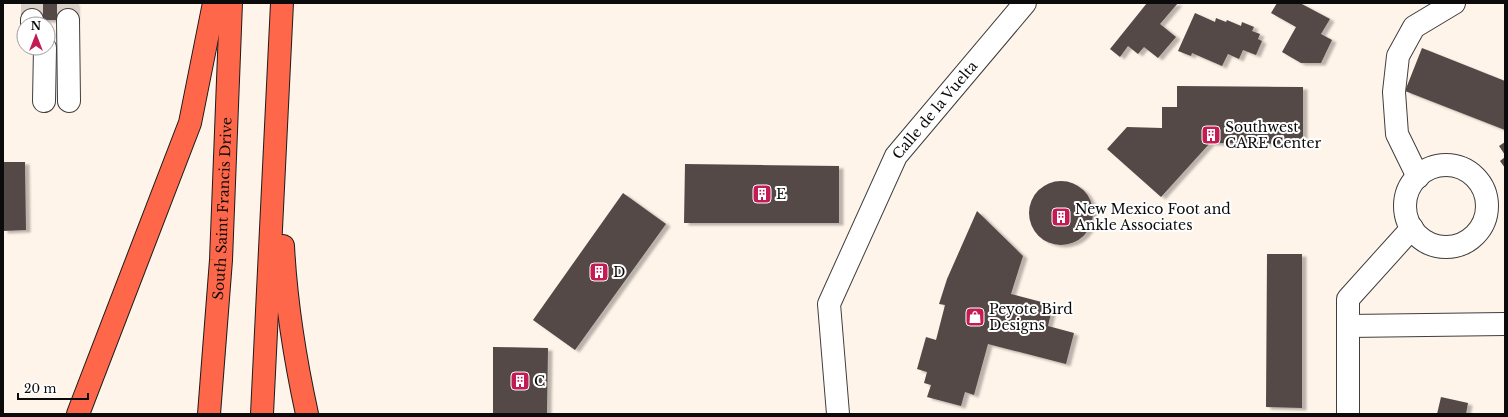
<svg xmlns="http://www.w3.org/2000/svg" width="1508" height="417" font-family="'Libre Baskerville',serif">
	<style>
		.building { fill: #544847; filter: url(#shadow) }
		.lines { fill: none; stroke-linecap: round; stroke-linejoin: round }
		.minor-tunnel { stroke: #dad1c8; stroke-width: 22; stroke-dasharray: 22 11; stroke-linecap: butt }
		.minor-casing { stroke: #3e3e3e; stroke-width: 24 }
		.highway-casing { stroke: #1c1c1c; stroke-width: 24 }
		.minor { stroke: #fff; stroke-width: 22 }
		.highway { stroke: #fe6749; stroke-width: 22 }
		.labels { text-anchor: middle; stroke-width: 4; stroke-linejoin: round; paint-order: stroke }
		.street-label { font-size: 14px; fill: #0b0b0b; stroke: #fff }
		.poi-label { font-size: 14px; fill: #0b0b0b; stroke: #fff; text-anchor: start }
	</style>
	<defs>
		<filter id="shadow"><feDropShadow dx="4.5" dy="2.5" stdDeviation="1" flood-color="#0004"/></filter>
	</defs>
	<rect width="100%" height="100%" fill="#fff4e9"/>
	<path class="building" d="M26 3H75V20H26Z
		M1147 3H1178L1160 24 1176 37 1158 58 1144 47 1138 54 1128 46 1120 57 1110 49Z
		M1277 3H1300L1330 19 1321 34 1332 40 1321 63H1301L1282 52 1296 27 1271 13Z
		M1195 13 1215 22 1216 18 1226 22 1227 20 1241 26 1242 22 1254 27 1252 31 1260 34 1258 39 1262 41 1256 55 1243 50 1239 59 1228 54 1222 66 1192 53 1191 56 1178 51Z
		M1422 48 1505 81V130L1405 91Z
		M1177 86 1303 87V144L1210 143 1161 197 1107 149 1127 127 1162 128V107H1177Z
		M1505 142V155L1499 146Z
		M1505 157V168L1500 161Z
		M3 162H25L26 230 3 231Z
		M685 164 839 166V223H684Z
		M1029 213a32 32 0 1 1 64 0a32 32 0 1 1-64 0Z
		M623 193 666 224 575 350 533 320Z
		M977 211 1023 256 1011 294 1053 305 1048 326 1074 333 1066 364 988 344 974 395 965 392 961 406 927 397 931 385 924 383 927 372 917 369 926 337 936 340 945 305 939 304 947 279Z
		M1267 254H1302V408L1266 407Z
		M493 347 548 348 547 414H493Z
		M1441 397 1468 403 1466 414H1437Z"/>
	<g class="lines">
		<path class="minor-tunnel" d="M68 3V20
			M32 20V3"/>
		<defs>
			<g id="minor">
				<path d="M68 20 69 101"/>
				<path d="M32 24V20"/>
				<path d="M44 101 45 48"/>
				<circle cx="1446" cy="206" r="41"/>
				<path d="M1418 177 1397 134 1394 92 1398 56 1414 27 1454 3"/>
				<path d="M1348 326 1505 324"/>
				<path id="s1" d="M838 414 829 304 896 156 1025 3"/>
				<path d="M1348 414V299L1412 228"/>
			</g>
			<g id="highway">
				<path d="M283 246C286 303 295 359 307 414"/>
				<path d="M78 414 190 123 214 3"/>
				<path id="s2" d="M209 414 221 260 231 3"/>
				<path d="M262 414 282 3"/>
			</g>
		</defs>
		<use href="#minor" class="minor-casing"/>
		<use href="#highway" class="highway-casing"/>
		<use href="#minor" class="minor"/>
		<use href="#highway" class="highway"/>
	</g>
	<defs>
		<symbol id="building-square" viewBox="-11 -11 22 22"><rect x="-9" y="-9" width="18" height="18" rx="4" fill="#c31c54" stroke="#fff"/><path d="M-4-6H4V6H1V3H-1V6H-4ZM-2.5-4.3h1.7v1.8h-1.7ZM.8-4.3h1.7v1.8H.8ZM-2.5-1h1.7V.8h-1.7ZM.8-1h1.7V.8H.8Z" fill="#fff"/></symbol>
		<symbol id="shop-square" viewBox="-11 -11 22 22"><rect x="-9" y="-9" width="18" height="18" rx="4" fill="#c31c54" stroke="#fff"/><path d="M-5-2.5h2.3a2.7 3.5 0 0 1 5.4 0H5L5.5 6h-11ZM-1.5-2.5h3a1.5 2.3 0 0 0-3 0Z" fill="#fff"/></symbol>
	</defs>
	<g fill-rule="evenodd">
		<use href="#building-square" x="1200" y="124" width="22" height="22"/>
		<use href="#building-square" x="751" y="183" width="22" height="22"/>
		<use href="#building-square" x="1050" y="206" width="22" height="22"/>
		<use href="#building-square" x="588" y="261" width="22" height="22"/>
		<use href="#shop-square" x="964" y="306" width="22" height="22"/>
		<use href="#building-square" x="509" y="370" width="22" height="22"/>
	</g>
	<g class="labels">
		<g class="street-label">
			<text dy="5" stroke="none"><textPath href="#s1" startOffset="333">Calle de la Vuelta</textPath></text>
			<text dy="5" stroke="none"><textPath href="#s2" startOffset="206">South Saint Francis Drive</textPath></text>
		</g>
		<g class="poi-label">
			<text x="1225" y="132">Southwest<tspan x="1225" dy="16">CARE Center</tspan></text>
			<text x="776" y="199">E</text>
			<text x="1075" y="214">New Mexico Foot and<tspan x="1075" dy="16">Ankle Associates</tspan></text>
			<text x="613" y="277">D</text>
			<text x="989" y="314">Peyote Bird<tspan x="989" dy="16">Designs</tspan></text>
			<text x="534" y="386">C</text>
		</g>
	</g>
	<rect width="1508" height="417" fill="none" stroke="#0b0b0b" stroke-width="8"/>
	<g transform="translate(36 36)"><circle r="19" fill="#ffffff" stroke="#9d9d9d"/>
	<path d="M0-3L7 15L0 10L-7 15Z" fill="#c31c54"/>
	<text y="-6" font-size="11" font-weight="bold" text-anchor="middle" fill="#0b0b0b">N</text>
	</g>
	<path d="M18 393v6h70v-6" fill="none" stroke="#0b0b0b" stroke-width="2"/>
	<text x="24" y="393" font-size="12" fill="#0b0b0b" stroke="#ffffff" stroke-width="3" paint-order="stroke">20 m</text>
</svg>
